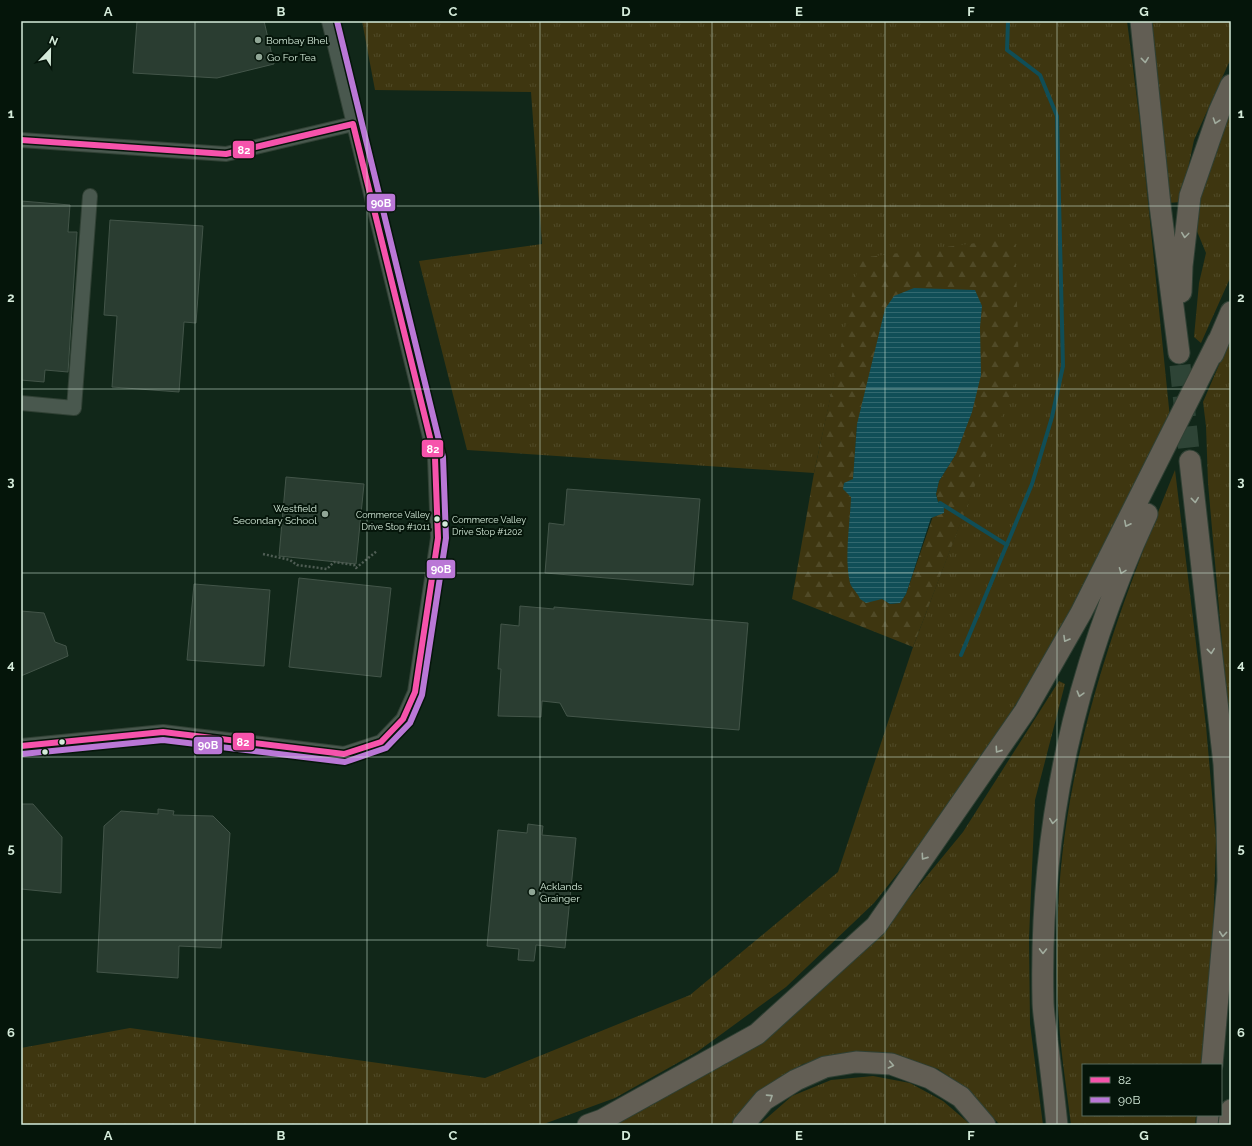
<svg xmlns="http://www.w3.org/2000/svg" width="1252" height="1146" font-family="Raleway,sans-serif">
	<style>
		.grass { fill: url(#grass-tufts) }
		.forest { fill: url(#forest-firs); fill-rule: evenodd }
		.water { fill: url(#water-rules) }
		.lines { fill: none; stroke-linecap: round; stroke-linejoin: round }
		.stream { stroke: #104e57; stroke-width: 4 }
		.building { fill: #2a3d31; stroke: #435549 }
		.highway-tunnel { stroke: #2e4436; stroke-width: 21; stroke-dasharray: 21 10; stroke-linecap: butt }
		.minor-casing { stroke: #304034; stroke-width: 16 }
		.highway-casing { stroke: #304034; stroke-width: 23 }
		.path { stroke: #4f5d54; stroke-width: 2.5; stroke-dasharray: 2 2; stroke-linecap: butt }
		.minor { stroke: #49584e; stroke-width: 14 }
		.highway { stroke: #625e54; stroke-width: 21 }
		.bus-1-casing { stroke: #05150a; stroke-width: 9 }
		.bus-2-casing { stroke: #05150a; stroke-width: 9 }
		.bus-1 { stroke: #f653ac; stroke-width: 6 }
		.bus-2 { stroke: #ba77d6; stroke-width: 6 }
		.oneway { stroke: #a1ac9e }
		.grid { fill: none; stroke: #d5ebda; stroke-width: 1; stroke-opacity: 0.55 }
		.poi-dot { fill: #90a696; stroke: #05150a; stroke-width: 1.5 }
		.bus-dot { fill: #d5ebda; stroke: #05150a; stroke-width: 1.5 }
		.labels { text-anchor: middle; stroke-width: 4; stroke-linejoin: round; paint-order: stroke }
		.bus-label { font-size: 9px; fill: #d5ebda; stroke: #05150a; text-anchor: end }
		.poi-label { font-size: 10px; fill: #d5ebda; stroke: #05150a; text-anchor: start }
		.line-badge { stroke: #05150a; stroke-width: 1.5 }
		.badge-label { font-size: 11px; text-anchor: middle; font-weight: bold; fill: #fff }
		.neatline { fill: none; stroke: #d5ebda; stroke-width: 1.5 }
		.grid-label { font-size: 13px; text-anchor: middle; font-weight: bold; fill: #d5ebda }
	</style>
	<defs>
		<pattern id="grass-tufts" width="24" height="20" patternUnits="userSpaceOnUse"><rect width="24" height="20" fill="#3e3610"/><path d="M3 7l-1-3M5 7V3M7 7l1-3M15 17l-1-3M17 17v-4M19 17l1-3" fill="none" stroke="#504a27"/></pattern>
		<pattern id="forest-firs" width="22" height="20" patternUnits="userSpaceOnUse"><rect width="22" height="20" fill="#3e3610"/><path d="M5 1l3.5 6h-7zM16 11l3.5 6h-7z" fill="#504a27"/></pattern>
		<pattern id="water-rules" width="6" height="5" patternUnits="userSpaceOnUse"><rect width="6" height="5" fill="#104e57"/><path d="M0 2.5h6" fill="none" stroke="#32686f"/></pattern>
	</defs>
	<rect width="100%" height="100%" fill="#112719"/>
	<path class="grass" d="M362 21H1127L1140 123 1170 418 1097 562 1037 670 954 803 874 903 786 987 697 1052 615 1098 541 1125H21V1048L130 1028 485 1078 690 995 838 872 913 647 972 492 861 258 814 473 467 450 419 261 542 244 531 92 375 90Z
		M1146 21H1231V58L1194 140 1181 202 1168 203Z
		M1231 102V276L1201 343 1194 337 1199 283 1206 253 1194 224 1208 159Z
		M1231 337V745L1208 483 1206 426 1203 402Z
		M1175 470 1206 726 1216 840 1213 932 1201 1065H1083V1115H1196L1195 1125H1071C1067 1090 1061 1056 1059 1021 1056 987 1057 947 1058 912 1064 756 1117 613 1175 470Z
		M1059 681 1065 684 1035 800 1029 938 1030 1024 1043 1125H1000L967 1090 938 1069 899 1056 852 1053 803 1064 760 1091 730 1125H615L822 988 908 899 963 832Z
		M873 1076 910 1083 943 1101 971 1125H759L792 1096 831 1080Z"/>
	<path class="forest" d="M1015 238 1019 371 913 647 792 599 814 473 860 258ZM982 306 980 327 981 375 972 412 956 454 939 481 936 494 938 502 906 594 900 603 890 604 882 599 859 595 851 585 848 561 857 424Z"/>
	<path class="water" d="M914 288 975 290 982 306 980 327 981 375 972 412 956 454 939 481 936 494 938 502 944 504V513L931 518 906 594 900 603 890 604 882 599 866 603 860 599C858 593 852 589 850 583 844 557 850 525 851 497L843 489 844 483 853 479 857 424 885 309 894 296Z"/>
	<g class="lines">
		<path class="stream" d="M940 503 1007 545
			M961 655 1032 484 1052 417 1063 366 1057 116 1040 75 1007 50 1008 21"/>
	</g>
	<path class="building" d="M137 21H264L274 64 217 78 133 73Z
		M21 201 70 205 68 232H77L68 372 45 370 44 382 21 380Z
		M110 220 203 226 196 323 184 322 179 392 112 387 117 316 104 315Z
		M286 477 364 484 356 564 279 556Z
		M567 489 700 499 693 585 545 573 549 523 564 525Z
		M299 578 391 588 381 677 289 667Z
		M194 584 270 590 264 666 187 660Z
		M520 606 554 609V607L748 623 739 730 567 716 560 703 542 701 541 717 498 716 501 669H498L501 624 519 626Z
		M21 611 44 613 55 642 66 646 68 656 21 676Z
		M21 804H33L62 837 61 893 21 889Z
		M158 809 174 811 173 815 213 816 230 833 221 948 179 946 178 978 97 972 104 826 121 811 158 814Z
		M528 824 543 826 542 835 576 838 565 948 536 945 534 961 518 960 519 949 487 946 498 830 527 833Z"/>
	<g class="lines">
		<path class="highway-tunnel" d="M1180 365 1190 461"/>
		<defs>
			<path id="minor" d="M21 140 226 154 353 124
				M21 403 74 408 90 196
				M21 746 163 732 344 754 381 742 403 719 415 692 438 538 435 458 329 21"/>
			<path id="highway" d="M1141 21 1160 205 1179 353
				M1181 292 1182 266 1190 196 1219 112 1231 85
				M1213 354 1231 312
				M1190 461 1224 764 1227 823 1228 881 1212 1065
				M588 1125 602 1120 757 1034 876 926 1025 711 1081 613 1218 341
				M743 1125 764 1100 796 1080 825 1067 856 1062 891 1064 930 1078 961 1097 985 1125
				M1057 1125C1054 1097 1051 1069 1047 1040 1046 1027 1043 1013 1043 1000 1039 827 1075 670 1147 514
				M1207 1125 1208 1115
				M1229 1125 1231 1110"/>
		</defs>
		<use href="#minor" class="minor-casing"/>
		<use href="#highway" class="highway-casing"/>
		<path class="path" d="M263 554 290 560 297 565 327 569 334 562 354 565 356 568 377 551"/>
		<use href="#minor" class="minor"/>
		<use href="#highway" class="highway"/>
		<defs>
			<path id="bus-1" d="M21 140 226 154 353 124 435 458 438 538 415 692 403 719 381 742 344 754 163 732 21 746"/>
			<path id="bus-2" d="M22 754 163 740 345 762 386 748 410 723 422 695 446 538 443 457 337 21"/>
		</defs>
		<use href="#bus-1" class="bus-1-casing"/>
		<use href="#bus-2" class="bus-2-casing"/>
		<use href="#bus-1" class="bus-1"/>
		<use href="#bus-2" class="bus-2"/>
	</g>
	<defs><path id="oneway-chevron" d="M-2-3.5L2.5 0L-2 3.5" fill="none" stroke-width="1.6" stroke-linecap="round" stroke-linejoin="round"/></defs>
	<g class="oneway">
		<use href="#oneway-chevron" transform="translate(1145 60) rotate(84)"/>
		<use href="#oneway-chevron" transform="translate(1216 121) rotate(109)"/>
		<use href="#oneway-chevron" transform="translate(1185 235) rotate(97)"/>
		<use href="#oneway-chevron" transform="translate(1195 500) rotate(84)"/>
		<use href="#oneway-chevron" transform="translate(1127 524) rotate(117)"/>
		<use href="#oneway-chevron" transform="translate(1122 571) rotate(111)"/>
		<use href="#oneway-chevron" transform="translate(1066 639) rotate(120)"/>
		<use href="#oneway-chevron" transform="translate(1211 651) rotate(84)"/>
		<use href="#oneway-chevron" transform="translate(1080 694) rotate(106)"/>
		<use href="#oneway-chevron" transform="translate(998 750) rotate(125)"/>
		<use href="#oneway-chevron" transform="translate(1053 821) rotate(97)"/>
		<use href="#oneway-chevron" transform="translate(924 857) rotate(125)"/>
		<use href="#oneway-chevron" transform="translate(1223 934) rotate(95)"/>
		<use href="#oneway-chevron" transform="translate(1043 951) rotate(91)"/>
		<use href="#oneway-chevron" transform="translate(891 1065) rotate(12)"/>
		<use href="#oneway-chevron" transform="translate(770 1097) rotate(-33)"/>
	</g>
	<path class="grid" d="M195 21V1125M367 21V1125M540 21V1125M712 21V1125M885 21V1125M1057 21V1125M21 206H1231M21 389H1231M21 573H1231M21 757H1231M21 940H1231"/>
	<g class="poi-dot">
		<circle cx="258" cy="40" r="4"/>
		<circle cx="259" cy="57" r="4"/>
		<circle cx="325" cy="514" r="4"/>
		<circle cx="532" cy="892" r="4"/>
	</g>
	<g class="bus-dot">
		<circle cx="437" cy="519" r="3.5"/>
		<circle cx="445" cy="524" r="3.5"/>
		<circle cx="62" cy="742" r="3.5"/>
		<circle cx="45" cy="752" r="3.5"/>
	</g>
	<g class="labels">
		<g class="bus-label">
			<text x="430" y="518">Commerce Valley<tspan x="430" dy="12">Drive Stop #1011</tspan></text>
			<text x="452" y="523" text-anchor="start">Commerce Valley<tspan x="452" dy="12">Drive Stop #1202</tspan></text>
		</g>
		<g class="poi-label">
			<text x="266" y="44">Bombay Bhel</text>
			<text x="267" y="61">Go For Tea</text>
			<text x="317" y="512" text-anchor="end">Westfield<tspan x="317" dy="12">Secondary School</tspan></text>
			<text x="540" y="890">Acklands<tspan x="540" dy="12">Grainger</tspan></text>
		</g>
	</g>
	<g class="line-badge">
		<rect x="232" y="140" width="23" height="19" rx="4" fill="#f653ac"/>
		<rect x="366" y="193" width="30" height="19" rx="4" fill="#ba77d6"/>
		<rect x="421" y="439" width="23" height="19" rx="4" fill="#f653ac"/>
		<rect x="426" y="559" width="30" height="20" rx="4" fill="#ba77d6"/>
		<rect x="232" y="732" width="23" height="19" rx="4" fill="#f653ac"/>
		<rect x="193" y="736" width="30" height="19" rx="4" fill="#ba77d6"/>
	</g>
	<g class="badge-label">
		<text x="244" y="154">82</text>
		<text x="381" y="207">90B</text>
		<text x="433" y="453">82</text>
		<text x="441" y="573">90B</text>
		<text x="243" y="746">82</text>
		<text x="208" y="749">90B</text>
	</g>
	<rect width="1252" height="1146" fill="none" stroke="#05150a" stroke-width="44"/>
	<rect x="1082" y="1064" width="140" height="52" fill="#05150a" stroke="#586b5d"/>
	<rect x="1090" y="1077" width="20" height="6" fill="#f653ac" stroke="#586b5d"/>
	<text x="1118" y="1084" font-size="12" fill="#d5ebda">82</text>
	<rect x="1090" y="1097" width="20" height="6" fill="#ba77d6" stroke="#586b5d"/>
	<text x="1118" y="1104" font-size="12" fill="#d5ebda">90B</text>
	<g transform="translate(50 50) rotate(22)" stroke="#05150a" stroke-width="3" paint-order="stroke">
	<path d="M0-3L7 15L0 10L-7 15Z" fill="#d5ebda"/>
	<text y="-6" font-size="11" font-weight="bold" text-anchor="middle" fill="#d5ebda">N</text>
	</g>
	<rect x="22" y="22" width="1208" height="1102" class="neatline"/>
	<g class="grid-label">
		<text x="108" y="16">A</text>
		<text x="281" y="16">B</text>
		<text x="453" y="16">C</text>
		<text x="626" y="16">D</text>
		<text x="799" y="16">E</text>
		<text x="971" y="16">F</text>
		<text x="1144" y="16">G</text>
		<text x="11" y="118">1</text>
		<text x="1241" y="118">1</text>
		<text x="11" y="302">2</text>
		<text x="1241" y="302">2</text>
		<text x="11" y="486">3</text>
		<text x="1241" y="486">3</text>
		<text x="11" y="669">4</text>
		<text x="1241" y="669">4</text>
		<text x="11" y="853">5</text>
		<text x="1241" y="853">5</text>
		<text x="11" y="1037">6</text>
		<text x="1241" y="1037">6</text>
		<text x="108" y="1140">A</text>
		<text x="281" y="1140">B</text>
		<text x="453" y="1140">C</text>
		<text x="626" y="1140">D</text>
		<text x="799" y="1140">E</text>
		<text x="971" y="1140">F</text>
		<text x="1144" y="1140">G</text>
	</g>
</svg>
